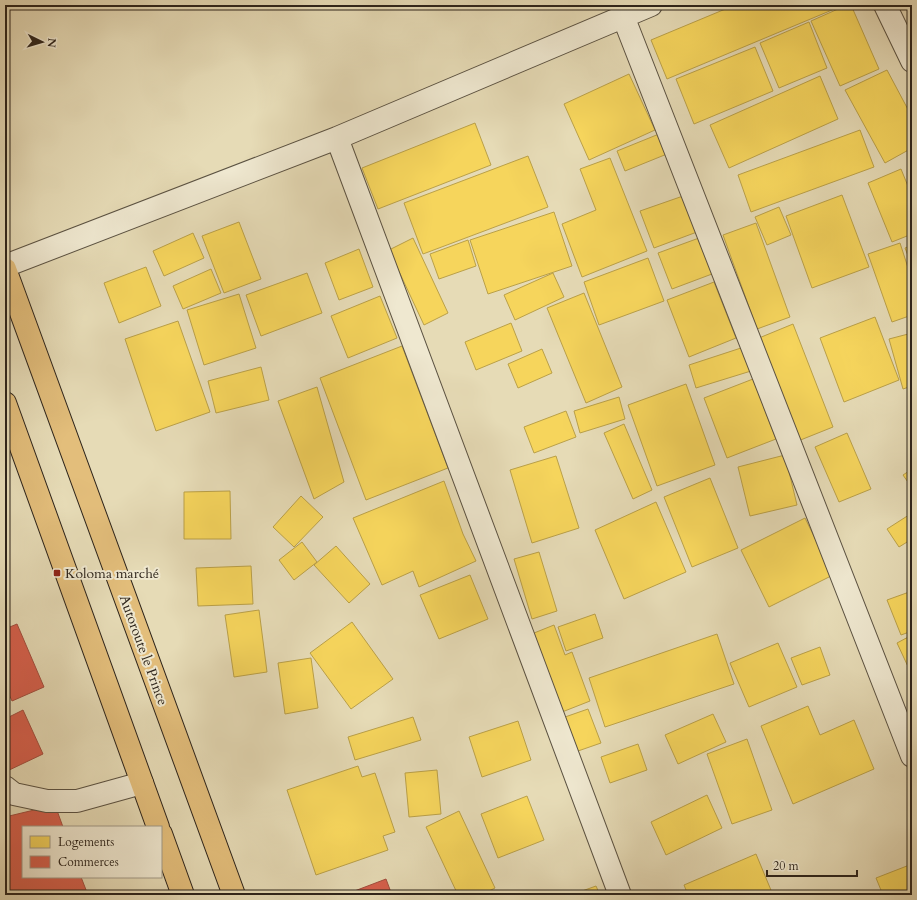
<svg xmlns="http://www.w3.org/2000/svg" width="917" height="900" font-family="Cardo,serif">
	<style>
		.homes { fill: #f6d55c; stroke: #baa048 }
		.shops { fill: #d6604d; stroke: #a34e3e }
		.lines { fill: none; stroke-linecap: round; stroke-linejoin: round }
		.minor-casing { stroke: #5b5242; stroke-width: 24 }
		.major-casing { stroke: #2d241b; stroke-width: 24 }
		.minor { stroke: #efe8d0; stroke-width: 22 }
		.major { stroke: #e3be7b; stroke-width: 22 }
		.poi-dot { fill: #8f2418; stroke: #efe8d0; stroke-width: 1.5 }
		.labels { text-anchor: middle; stroke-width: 4; stroke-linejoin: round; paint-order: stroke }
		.poi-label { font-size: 14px; fill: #2d241b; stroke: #efe8d0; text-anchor: start }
		.street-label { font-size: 14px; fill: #2d241b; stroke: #efe8d0 }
	</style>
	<rect width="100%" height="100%" fill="#e6dbb6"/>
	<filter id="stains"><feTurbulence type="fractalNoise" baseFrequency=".005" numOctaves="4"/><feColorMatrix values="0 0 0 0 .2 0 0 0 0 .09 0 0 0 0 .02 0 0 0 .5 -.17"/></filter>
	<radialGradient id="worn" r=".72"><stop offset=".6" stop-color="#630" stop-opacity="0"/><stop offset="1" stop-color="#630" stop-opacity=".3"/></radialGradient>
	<path class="homes" d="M735 5H844L667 79 651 40Z
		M847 5H851L879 69 840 86 811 21Z
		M809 22 827 68 779 88 760 43Z
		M755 47 773 91 694 124 676 79Z
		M887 70 912 117V148L885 163 845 90Z
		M629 74 655 130 589 160 564 104Z
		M820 76 838 119 729 168 710 125Z
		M475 123 491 165 378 209 362 168Z
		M860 130 874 167 751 212 738 175Z
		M659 134 667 154 625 171 617 151Z
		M528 156 548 207 423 254 404 203Z
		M610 158 647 251 582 277 562 224 596 210 580 169Z
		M901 169 912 196V234L892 242 868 183Z
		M842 195 869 267 812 288 786 216Z
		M683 196 697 232 654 248 640 211Z
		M779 207 791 235 767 245 755 217Z
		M554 212 572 266 488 294 470 240Z
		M239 222 261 279 224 293 202 236Z
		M756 223 790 317 757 329 723 235Z
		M193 233 204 258 164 276 153 251Z
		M413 238 448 313 424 325 389 250Z
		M699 238 712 274 672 289 658 253Z
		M468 240 476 266 439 279 430 254Z
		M900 243 912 280V315L892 322 868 254Z
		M912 245V266L905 248Z
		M359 249 373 287 339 300 325 263Z
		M648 258 664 301 599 325 584 282Z
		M146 267 161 306 119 323 104 283Z
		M211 269 221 293 183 309 173 286Z
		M307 273 322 313 261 336 246 295Z
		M553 273 564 297 515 320 504 295Z
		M714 282 736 338 689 357 667 300Z
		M584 293 622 387 586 403 547 308Z
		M239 294 256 348 204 365 187 310Z
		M380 296 397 338 348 358 331 316Z
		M875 317 899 380 844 402 820 338Z
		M178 321 210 412 156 431 125 339Z
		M511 323 522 351 476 370 465 342Z
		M793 324 833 427 798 441 759 338Z
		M912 333V386L903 389 889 339Z
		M402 346 448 468 366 500 320 378Z
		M744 347 751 371 696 388 689 365Z
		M542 349 552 373 518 388 508 364Z
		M261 367 269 400 216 413 208 381Z
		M753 379 776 439 727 458 704 398Z
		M686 384 715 465 657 486 628 405Z
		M317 387 344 482 314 499 278 401Z
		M619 397 625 419 580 433 574 411Z
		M566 411 576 437 534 453 524 427Z
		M624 424 652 490 633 499 604 433Z
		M847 433 871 489 839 502 815 447Z
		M785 455 797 505 750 516 738 467Z
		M556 456 579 528 532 543 510 470Z
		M912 469V488L903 475Z
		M710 478 738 548 692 567 664 497Z
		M444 481 463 534 476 561 419 587 413 571 382 585 353 518Z
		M230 491 231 539H184V492Z
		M301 496 323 517 294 547 273 527Z
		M656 502 686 572 624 599 595 530Z
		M912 513V539L899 547 887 529Z
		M805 518 833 575 769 607 741 550Z
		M302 542 317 562 294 580 279 560Z
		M336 546 370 584 349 603 314 565Z
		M539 552 557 611 532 619 514 559Z
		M251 566 253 604 198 606 196 568Z
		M470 575 488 619 439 639 420 595Z
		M912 591V631L901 635 887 600Z
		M259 610 267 672 234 677 225 615Z
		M595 614 603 638 566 651 558 627Z
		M352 622 393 679 351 709 310 653Z
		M554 625 565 655 572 652 590 701 557 714 529 635Z
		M717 634 734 684 605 727 589 678Z
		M912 635V672L911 673 897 643Z
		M778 643 797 687 749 707 730 663Z
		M820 647 830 675 802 685 791 658Z
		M311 658 318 708 285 714 278 663Z
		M808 706 820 735 854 720 874 769 793 804 761 726Z
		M588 709 601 743 578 751 565 717Z
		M713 714 726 742 678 764 665 735Z
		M413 717 421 740 355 760 348 737Z
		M518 721 531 760 482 777 469 737Z
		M747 739 772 810 732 824 707 754Z
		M638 744 647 770 610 783 601 757Z
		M358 766 362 777 375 773 395 832 383 836 388 850 316 875 287 790Z
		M437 770 441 814 409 817 405 773Z
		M707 795 722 828 666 855 651 822Z
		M527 796 544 840 498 858 481 814Z
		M459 811 495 888 481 895H458L426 827Z
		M756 854 773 895H688L684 885Z
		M912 864V895H883L876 878Z
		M596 886 600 895H571Z"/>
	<path class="shops" d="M17 624 44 687 12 701 5 685V629Z
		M23 710 43 754 5 772V719Z
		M55 805 63 827H23V877H81L88 895H10L5 881V817Z
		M386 879 392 895H344Z"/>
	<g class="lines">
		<defs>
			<path id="minor" d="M885 5 912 61
				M623 16 912 756
				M337 138 620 895
				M5 266 337 138 651 5
				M5 787 14 794 47 801H77L142 783"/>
			<path id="major" d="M5 269 234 895
				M5 403 158 827
				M161 834 183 895"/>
		</defs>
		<use href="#minor" class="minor-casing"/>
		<use href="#major" class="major-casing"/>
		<use href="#minor" class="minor"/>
		<use href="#major" class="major"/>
	</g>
	<rect class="poi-dot" x="53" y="569" width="8" height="8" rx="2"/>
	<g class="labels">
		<g class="poi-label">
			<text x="65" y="578">Koloma marché</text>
		</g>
		<g class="street-label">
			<text transform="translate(144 650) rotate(70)" y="5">Autoroute le Prince</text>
		</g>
	</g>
	<rect width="917" height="900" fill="none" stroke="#e6dbb6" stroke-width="20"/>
	<rect x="6" y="6" width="905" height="888" fill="none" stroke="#2d241b" stroke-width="2"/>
	<rect x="10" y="10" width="897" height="880" fill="none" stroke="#2d241b"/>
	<rect x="22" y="826" width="140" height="52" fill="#efe8d0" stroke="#a19a88"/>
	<rect x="30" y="836" width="20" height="12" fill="#f6d55c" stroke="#a19a88"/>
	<text x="58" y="846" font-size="12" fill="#2d241b">Logements</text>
	<rect x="30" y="856" width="20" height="12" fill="#d6604d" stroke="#a19a88"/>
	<text x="58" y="866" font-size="12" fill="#2d241b">Commerces</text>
	<g transform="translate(42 42) rotate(95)" stroke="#efe8d0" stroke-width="3" paint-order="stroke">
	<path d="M0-3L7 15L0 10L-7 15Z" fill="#2d241b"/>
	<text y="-6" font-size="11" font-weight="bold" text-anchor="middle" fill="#2d241b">N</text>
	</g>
	<path d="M767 870v6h90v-6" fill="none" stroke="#2d241b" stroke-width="2"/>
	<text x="773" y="870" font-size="12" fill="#2d241b" stroke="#efe8d0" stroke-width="3" paint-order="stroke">20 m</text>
	<rect width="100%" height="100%" filter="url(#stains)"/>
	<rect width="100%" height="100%" fill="url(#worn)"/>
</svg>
